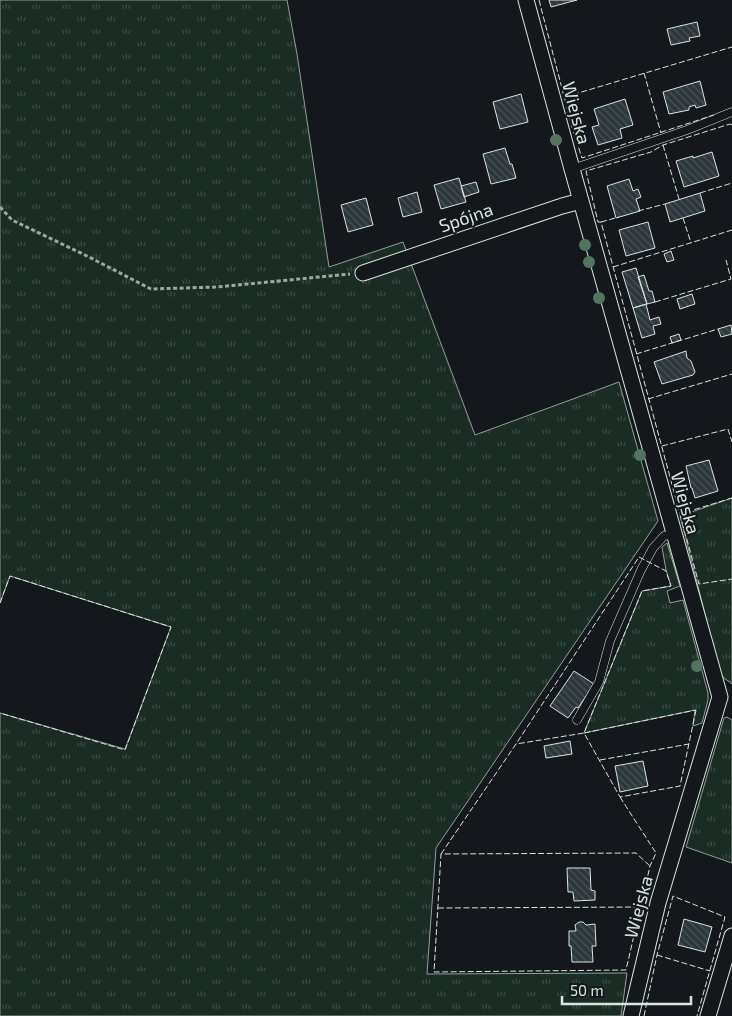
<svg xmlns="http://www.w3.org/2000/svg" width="732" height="1016" font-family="'Exo 2',sans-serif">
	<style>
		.grass { fill: url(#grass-tufts); stroke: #939e99 }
		.building { fill: url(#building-back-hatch); stroke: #d8e6dc }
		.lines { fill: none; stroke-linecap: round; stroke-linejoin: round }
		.service-casing { stroke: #d8e6dc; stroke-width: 9 }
		.minor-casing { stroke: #d8e6dc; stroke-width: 17 }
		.path { stroke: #9da8a2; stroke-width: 3; stroke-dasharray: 4 2.5; stroke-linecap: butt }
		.service { stroke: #14181c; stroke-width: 8 }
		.minor { stroke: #14181c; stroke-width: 15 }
		.fence { stroke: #d8e6dc; stroke-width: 1; stroke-dasharray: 6 2.5; stroke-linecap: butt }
		.tree { fill: #55745f }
		.labels { text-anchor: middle; stroke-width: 4; stroke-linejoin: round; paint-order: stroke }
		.street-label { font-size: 18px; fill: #d8e6dc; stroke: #14181c }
	</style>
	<defs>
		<pattern id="grass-tufts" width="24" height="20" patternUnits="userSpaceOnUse" patternTransform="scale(1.25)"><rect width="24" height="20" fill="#1a2d24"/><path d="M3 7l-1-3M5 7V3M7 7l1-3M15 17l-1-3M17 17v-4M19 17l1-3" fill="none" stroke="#3b4b43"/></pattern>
		<pattern id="building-back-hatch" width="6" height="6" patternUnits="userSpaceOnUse" patternTransform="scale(1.25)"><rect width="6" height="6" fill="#2c363c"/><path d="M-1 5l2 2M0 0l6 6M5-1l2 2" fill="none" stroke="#4a5358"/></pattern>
	</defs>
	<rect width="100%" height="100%" fill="#14181c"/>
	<path class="grass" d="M0 0H287L297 54 329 267 403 242 475 435 619 382 658 521 436 848 427 974 627 973 621 1016H0V713L125 749 171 627 10 576 0 603Z
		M732 498V684L724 678 720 673 680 516Z
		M667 543 680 586 667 591 670 603 683 600 708 693V700L702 723 693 726 695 710 584 733 642 591 671 586 666 570 662 547Z
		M727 717 732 720V863L686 847 724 718Z"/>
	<path class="building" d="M549 0H577L551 7Z
		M697 22 700 36 689 38 690 41 671 45 667 29Z
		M700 81 706 105 696 108 695 105 689 107V110L669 114 663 92Z
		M521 94 528 122 500 129 493 102Z
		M625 99 633 125 620 129 622 138 598 145 592 127 599 125 594 109Z
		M505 148 510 164H512L516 178 491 184 483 154Z
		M712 152 719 176 684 187 676 161 693 156V158Z
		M459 178 466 202 441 209 434 185Z
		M629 179 633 191 638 189 641 197 636 199 640 211 616 218 607 186Z
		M476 182 479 192 464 197 461 186Z
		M417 192 422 212 403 217 398 198Z
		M700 193 705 211 670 222 665 204Z
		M366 198 373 225 348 232 341 205Z
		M648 222 655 248 626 256 619 230Z
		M671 251 674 260 667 262 664 254Z
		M636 268 647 304 633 308 622 272Z
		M644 275 649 291H652L655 302 647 304 638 277Z
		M692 294 695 304 680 309 677 299Z
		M646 304 650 320 659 317 661 324 653 326 655 334 642 338 633 308Z
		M731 325 732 334 721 337 718 329Z
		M679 334 681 340 672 343 670 337Z
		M686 351 687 358 691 361 695 372 693 375 662 384 654 362Z
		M709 460 718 491 695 498 692 488H691L686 466Z
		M574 671 594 684 578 708 576 707 568 718 550 706Z
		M570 741 572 754 546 758 544 746Z
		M643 761 648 786 620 792 615 766Z
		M567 868H590L591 890 595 891V900L574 901 573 892H568Z
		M684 919 712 927 705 952 678 945Z
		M579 922H583L586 925 595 924 596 946H592L593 962H572L571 946H569V931H576L575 925Z"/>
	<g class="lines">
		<defs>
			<path id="service" d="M572 169 687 130 732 112
				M577 720 599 682 610 641 641 570 653 548 664 536 675 534"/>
			<path id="minor" d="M526 0 572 169 720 697 658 903 631 1016
				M363 273 562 206 581 201
				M708 1016 732 936"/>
		</defs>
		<use href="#service" class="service-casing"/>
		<use href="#minor" class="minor-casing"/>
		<path class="path" d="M0 207 12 220 87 256 151 289 217 287 350 274"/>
		<use href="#service" class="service"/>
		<use href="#minor" class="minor"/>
		<path class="fence" d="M539 0 572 127 582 158 714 115
			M644 73 661 133
			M565 97 732 47
			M732 125 730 124 663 145 651 152 586 171 598 222H601L680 514 732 498
			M663 145 679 199
			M700 193 732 183
			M638 211 665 204
			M683 218 691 243
			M601 222 619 217
			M613 267 732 230
			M655 302 731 279 726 260
			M636 354 718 329
			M648 399 732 374
			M662 446 728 429 732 442
			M680 514 699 584 732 579
			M0 603 10 576 171 627 125 750 0 713
			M696 710 680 786 620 797 584 733Z
			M600 760 689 744
			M620 797 656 853 650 866 626 970 434 972 441 854 636 853 650 866
			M441 854 516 744 584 733 642 591 671 586 666 571 639 557 516 744
			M438 908 641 907
			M657 955 710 971
			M644 1016 657 955 673 896 725 917 697 1016"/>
	</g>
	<g class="tree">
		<circle cx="556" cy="140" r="6"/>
		<circle cx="585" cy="245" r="6"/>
		<circle cx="589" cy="262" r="6"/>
		<circle cx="599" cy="298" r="6"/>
		<circle cx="640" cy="455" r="6"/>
		<circle cx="697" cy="666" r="6"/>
	</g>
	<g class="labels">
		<g class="street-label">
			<text transform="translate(576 113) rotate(75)" y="6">Wiejska</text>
			<text transform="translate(466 218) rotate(-19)" y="6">Spójna</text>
			<text transform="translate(685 503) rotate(74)" y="6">Wiejska</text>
			<text transform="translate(639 907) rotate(-75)" y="6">Wiejska</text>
		</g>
	</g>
	<path d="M562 996v8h129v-8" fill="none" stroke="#d8e6dc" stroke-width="2.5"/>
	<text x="570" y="996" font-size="15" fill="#d8e6dc" stroke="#14181c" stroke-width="4" paint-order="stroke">50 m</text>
</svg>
